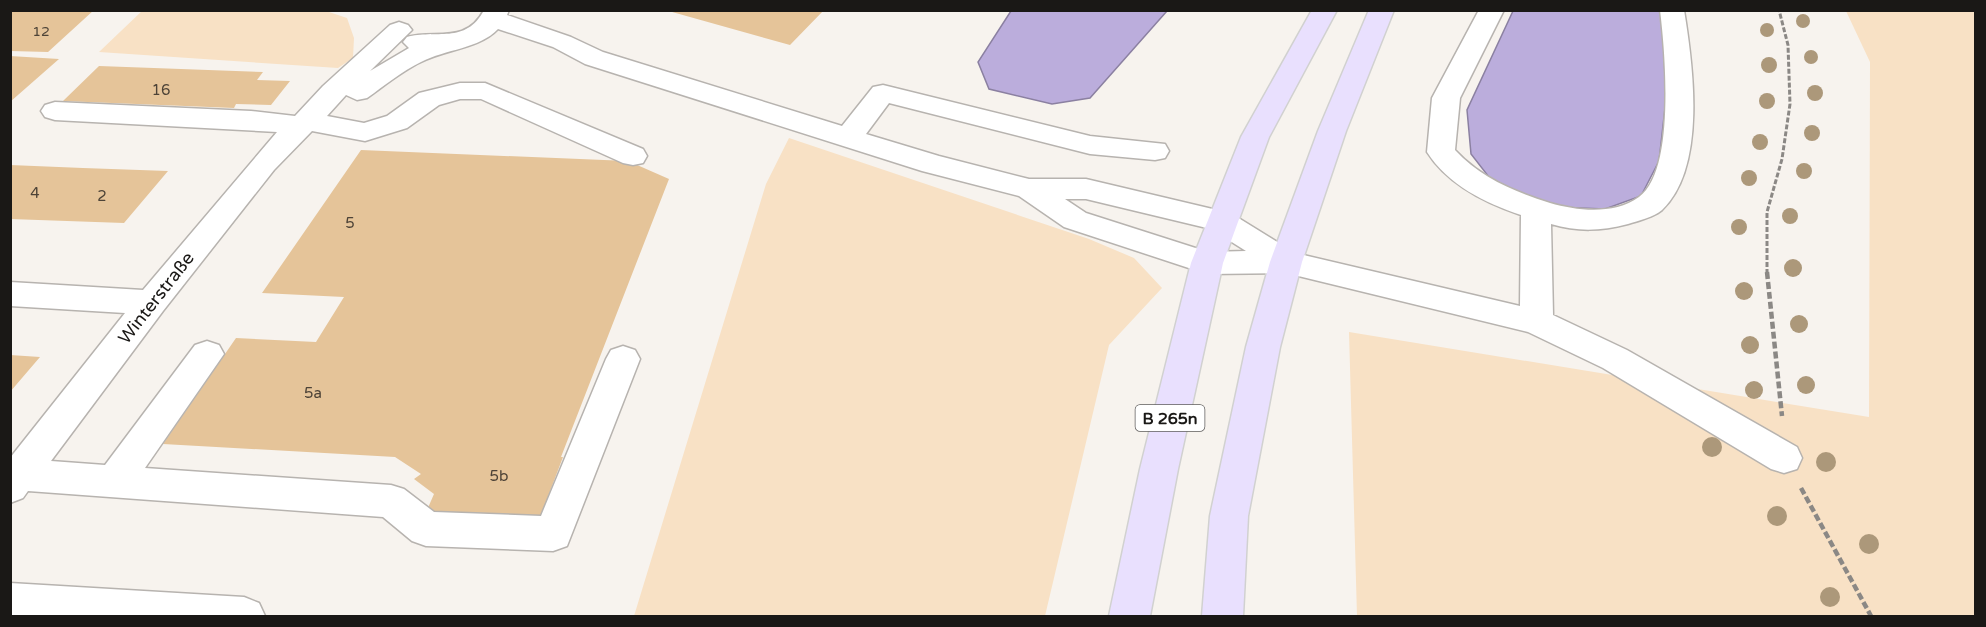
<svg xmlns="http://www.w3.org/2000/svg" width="1986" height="627" font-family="'Varela Round',sans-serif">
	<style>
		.green { fill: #f8e1c5 }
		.water { fill: #bbaddc; stroke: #8b80a1; stroke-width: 1.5 }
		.building { fill: #e5c499 }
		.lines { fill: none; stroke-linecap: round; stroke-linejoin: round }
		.minor-casing { stroke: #b7b3af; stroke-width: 3 }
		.major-casing { stroke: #d1d1d0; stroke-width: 3 }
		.path-far1 { stroke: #8b8885; stroke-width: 3; stroke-dasharray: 5 2; stroke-linecap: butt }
		.path { stroke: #8b8885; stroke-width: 4.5; stroke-dasharray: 7 3; stroke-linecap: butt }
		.minor { fill: #fff; fill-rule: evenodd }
		.major { fill: #e9e0fe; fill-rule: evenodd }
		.tree { fill: #ac987a }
		.labels { text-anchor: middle; stroke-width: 6; stroke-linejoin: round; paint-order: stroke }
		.far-number-label { font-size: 14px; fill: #4d4337 }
		.number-label { font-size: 15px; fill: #4d4337 }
		.shield { fill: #fff; stroke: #5f5d5c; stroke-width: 1.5 }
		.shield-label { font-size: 16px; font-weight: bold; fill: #1a1816 }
		.street-label { font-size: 18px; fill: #1a1816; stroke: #fff }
	</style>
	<rect width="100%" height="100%" fill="#f7f3ee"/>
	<path class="green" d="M143 10 326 11 347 18 354 38 353 58 338 68 99 52Z
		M1846 11H1975V616H1357L1349 332 1869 417 1870 62Z
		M789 138 1089 239 1134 258 1162 288 1109 345 1045 616H634L766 184Z"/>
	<path class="water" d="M1011 11V10L1167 11 1090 98 1052 104 989 89 978 62Z
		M1513 11H1662L1666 99 1659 161 1641 196 1605 209 1555 207 1492 181 1471 154 1467 110Z"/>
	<path class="building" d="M10 10H94L48 52 10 51Z
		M665 10H824L790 45Z
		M10 56 59 59 10 102Z
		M99 66 263 72 257 80 290 81 271 105 236 104 234 108 63 101Z
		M361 150 628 161 669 179 561 457H563L538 523 424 517 434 494 414 479 421 474 395 457 163 444 236 338 316 342 344 297 262 293Z
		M10 165 83 168 168 171 124 223 10 219Z
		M10 355 40 357 10 392Z"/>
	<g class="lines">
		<defs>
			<path id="minor" d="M484 10H509L507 15 571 37 603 52 842 126 873 87 883 85 1090 136 1165 144 1169 151 1165 158 1155 160 1090 154 889 103 866 134 939 156 1029 179H1086L1221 211 1232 214 1295 253 1520 306 1521 215C1485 203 1448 185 1427 152L1432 98 1479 10H1504L1460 98 1455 150C1481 178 1515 192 1550 203 1578 211 1614 215 1639 197 1676 170 1665 51 1660 10H1684C1693 65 1707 167 1662 210 1654 217 1638 221 1628 224 1601 231 1578 232 1551 224L1553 315 1627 350 1797 447 1802 458 1797 469 1784 473 1771 469 1603 368 1528 332 1286 273 1207 274 1064 227 1019 196 922 171 585 64 553 47 498 29C479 49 446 49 421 62 402 71 384 86 367 98L357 100 346 95 327 116 364 123 387 116 419 93 460 83H485L643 149 647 156 643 163 633 165 623 163 481 99H460L439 105 407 128 365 141 312 131 274 170 163 311 51 461 105 465 195 345 207 341 219 345 224 354 145 468 391 485 404 489 434 512 541 516 606 359 611 350 623 346 635 350 640 359 567 546 553 551 426 546 412 541 383 517 28 491 23 498 10 503V458L125 313 10 306V282L143 290 277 132 55 120 45 117 41 111 45 105 55 102 251 111 295 116 323 86 390 25 399 22 408 25 412 30 370 71 409 48 403 42 407 37C435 29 466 45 484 10ZM1065 199H1086L1211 229 1246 251 1208 252 1086 213Z
				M10 583 244 597 259 603 265 616H10Z"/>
			<path id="major" d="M1312 10H1337L1269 137 1223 263 1178 469 1150 616H1109L1140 469 1191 263 1241 137Z
				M1369 10H1394L1346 131 1302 262 1280 347 1248 516 1243 616H1202L1210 516 1246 347 1270 262 1318 131Z"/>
		</defs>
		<use href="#minor" class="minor-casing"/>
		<use href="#major" class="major-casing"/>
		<path class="path-far1" d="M1767 274V212L1782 159 1790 104 1788 45 1779 10"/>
		<path class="path" d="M1767 272 1782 416
			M1801 488 1871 616"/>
		<use href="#minor" class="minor"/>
		<use href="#major" class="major"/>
	</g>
	<g class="tree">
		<circle cx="1803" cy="21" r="7"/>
		<circle cx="1767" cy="30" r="7"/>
		<circle cx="1811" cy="57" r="7"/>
		<circle cx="1769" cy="65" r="8"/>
		<circle cx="1815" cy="93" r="8"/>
		<circle cx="1767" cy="101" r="8"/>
		<circle cx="1812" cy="133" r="8"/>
		<circle cx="1760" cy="142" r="8"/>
		<circle cx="1804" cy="171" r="8"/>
		<circle cx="1749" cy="178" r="8"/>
		<circle cx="1790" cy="216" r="8"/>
		<circle cx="1739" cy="227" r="8"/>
		<circle cx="1793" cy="268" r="9"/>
		<circle cx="1744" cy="291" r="9"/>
		<circle cx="1799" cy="324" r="9"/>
		<circle cx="1750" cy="345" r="9"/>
		<circle cx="1806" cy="385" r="9"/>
		<circle cx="1754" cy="390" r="9"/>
		<circle cx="1712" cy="447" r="10"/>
		<circle cx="1826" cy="462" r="10"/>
		<circle cx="1777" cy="516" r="10"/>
		<circle cx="1869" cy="544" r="10"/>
		<circle cx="1830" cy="597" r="10"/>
	</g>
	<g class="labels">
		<g class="far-number-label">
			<text x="41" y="36">12</text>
		</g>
		<g class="number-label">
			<text x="161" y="95">16</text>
			<text x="35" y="198">4</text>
			<text x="102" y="201">2</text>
			<text x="350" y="228">5</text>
			<text x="313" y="398">5a</text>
			<text x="499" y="481">5b</text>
		</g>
		<rect class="shield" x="1135.5" y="405" width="69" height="26" rx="4.5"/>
		<g class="shield-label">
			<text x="1170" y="424">B 265n</text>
		</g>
		<g class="street-label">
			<text transform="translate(156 298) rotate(-52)" y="6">Winterstraße</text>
		</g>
	</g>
	<rect width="1986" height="627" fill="none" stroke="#1a1816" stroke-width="24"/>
</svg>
